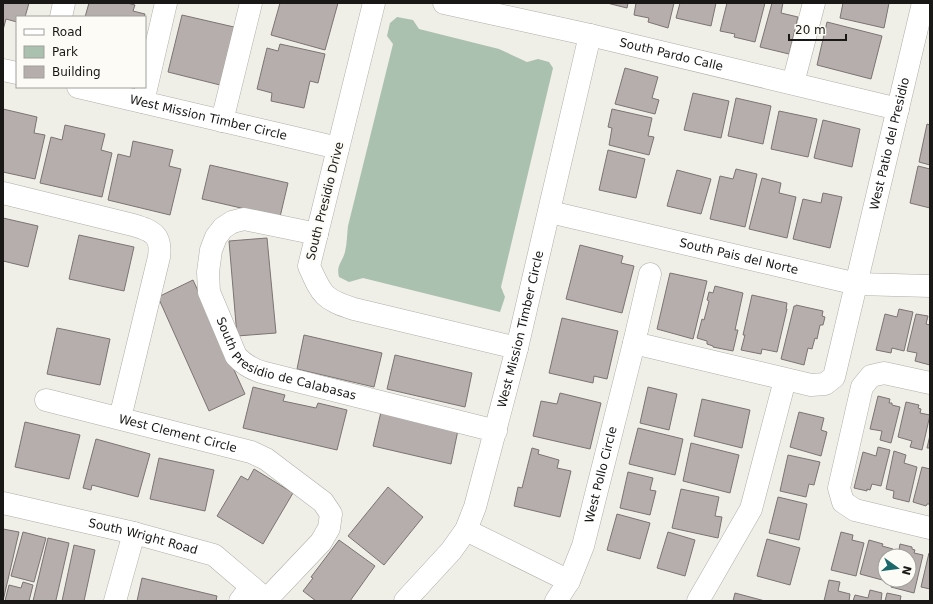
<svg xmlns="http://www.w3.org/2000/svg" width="933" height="604" font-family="'DejaVu Sans',sans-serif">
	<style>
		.green { fill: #aac1b0 }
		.building { fill: #b5aeac; stroke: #7b7472 }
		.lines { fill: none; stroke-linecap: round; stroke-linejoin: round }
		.minor-casing { stroke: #afaea8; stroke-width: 23 }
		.minor { stroke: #fff; stroke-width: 22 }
		.labels { text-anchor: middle; stroke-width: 4; stroke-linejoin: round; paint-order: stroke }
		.street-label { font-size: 12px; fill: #191816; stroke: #fcfbf5 }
	</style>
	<rect width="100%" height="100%" fill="#efeee7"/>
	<path class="green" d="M397 17 413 20 419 29 499 49 527 62 538 59 549 62 553 68 501 287 505 297 500 312 363 278 349 282 339 277C336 265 342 263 345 252 347 244 347 234 348 226L393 44 387 36 390 23Z"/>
	<path class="building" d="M3 3H29L25 17H17V22L6 19 3 30Z
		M89 3H127L135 5 133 11 145 14 144 17H85Z
		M280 3H338L325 50 271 35Z
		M607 3H628L627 8Z
		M636 3H674L668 28 648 22 649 18 634 15Z
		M680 3H716L711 26 676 18Z
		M727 3H765L755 42 734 37 735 34 720 31Z
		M772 3H783L781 13 798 17 789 54 760 47Z
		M842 3H889L884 28 840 18 843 3Z
		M182 15 234 27 220 85 168 72Z
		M827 22 882 36 871 79 817 65Z
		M280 44 325 54 318 83 310 81 304 108 271 101 272 93 257 89 267 48 278 51Z
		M625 68 658 77 652 98 659 100 655 114 615 104Z
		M693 93 729 101 721 138 684 130Z
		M736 98 771 106 763 144 728 136Z
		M3 109 37 117 34 133 45 135 35 179 3 172Z
		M612 109 652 118 648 136 654 137 649 155 609 145 612 128 608 127Z
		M779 111 817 119 808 157 771 149Z
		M823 120 860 129 852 167 814 158Z
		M927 124 930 125V165L919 162Z
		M65 125 105 134 101 150 112 153 102 197 40 183 51 137 62 140Z
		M133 141 173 150 169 166 181 169 170 215 108 200 118 154 130 157Z
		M608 150 645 159 636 198 599 190Z
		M210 165 288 183 280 217 202 199Z
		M918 166 930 169V208L910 203Z
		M736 169 757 174 745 227 710 219 720 176 733 179Z
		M677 170 711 179 701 214 667 206Z
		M762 178 781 183 779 193 796 197 787 238 749 229Z
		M823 193 842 197 830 248 793 239 803 199 821 203Z
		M3 218 38 226 28 267 3 261Z
		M79 235 134 247 124 291 69 279Z
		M267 238 276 333 237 336 229 241Z
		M580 245 623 256 621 263 634 266 622 313 566 299Z
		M670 273 707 281 693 339 657 329Z
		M193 280 245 394 209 411 158 297Z
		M715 286 743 293 735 330H738L733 351 713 347V346L707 344V341L697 338 702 319 704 320 709 301 707 300 709 292 713 293Z
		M752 295 787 303 786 309H787L777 352 762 349 761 354 741 350 745 335H743Z
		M796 305 823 311 822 316 825 317 823 325H820L817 339 815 338 812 349 808 348 804 365 781 359 794 306H796Z
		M899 309 913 312 904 351 892 348 891 353 876 350 885 314 897 317Z
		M916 314 928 316 926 324 930 325V365L915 361 917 353 907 351Z
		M562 318 618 331 607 379 594 376 593 383 549 373Z
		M57 328 110 339 100 385 47 374Z
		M304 335 382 353 374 387 297 369Z
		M395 355 472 373 465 407 387 389Z
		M253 387 285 395 283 401 316 408 318 403 347 410 337 450 243 428Z
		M648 387 677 394 669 430 640 423Z
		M560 393 601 403 590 449 533 436 541 401 557 404Z
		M878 396 890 399 889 403H892V405L900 407 891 443 880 440 882 431 870 429Z
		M702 399 750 410 742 448 694 436Z
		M906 402 919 405 918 408 921 409 920 413 930 415 922 450 910 447 912 441 898 437Z
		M381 412 458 430 451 464 373 446Z
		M799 412 824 418 821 430 827 432 821 456 790 447Z
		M25 422 80 435 69 479 15 467Z
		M638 428 683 439 675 475 629 464Z
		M930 435V448H927Z
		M96 439 150 454 138 497 92 485 91 490 83 488Z
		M691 443 739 455 730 493 683 481Z
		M878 447 890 450 881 486 872 484 870 490 867 489V491L854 488 863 452 876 456Z
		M532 448 539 450 538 454 559 460 557 468 571 471 560 517 514 506 518 487 522 488Z
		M894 451 906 455 904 463 917 467 909 502 893 498 894 491 886 489Z
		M788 455 820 462 814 485 809 484 806 497 780 491Z
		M159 458 214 470 205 511 150 499Z
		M922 467 930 469V504H927L926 506 913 502Z
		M254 469 293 493 263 544 217 516 241 476 248 480Z
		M628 472 653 478 650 490 656 491 650 515 620 508Z
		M388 487 423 517 384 565 348 536Z
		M681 489 719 497 715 516 722 517 718 538 672 528Z
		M778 497 807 504 799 540 769 533Z
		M617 514 650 523 640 559 607 550Z
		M3 529 19 532 3 601Z
		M23 532 46 538 34 582 11 576Z
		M668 532 695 540 685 576 657 568Z
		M841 532 853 535 852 540 864 543 856 576 831 570Z
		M48 538 69 543 56 600 57 601H33Z
		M767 539 800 548 790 585 757 576Z
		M339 540 375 566 350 601H316L303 591 313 578 311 577Z
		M869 540 883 544 882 546 893 549 892 556H885L886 581 860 574Z
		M900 544 912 547V549L915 550 914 553 923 555 914 593 891 587 892 580H909V556H898Z
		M74 545 95 550 84 601H62Z
		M929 553H930V589L921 587Z
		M142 578 217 596 216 601H137Z
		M829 580 840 582 838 591 850 594 849 601H824Z
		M23 582 33 585 29 601H5L9 585 21 588Z
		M870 590 882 593 881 601H853L855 595 868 598Z
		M735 593 765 601H733Z
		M887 593 901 596 900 601H885Z"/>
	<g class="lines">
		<defs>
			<g id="minor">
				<path d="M374 3 309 266C322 295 323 299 354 309L517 348"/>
				<path id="s1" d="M444 3 590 35 898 109"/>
				<path d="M61 17 64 3"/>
				<path d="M3 70 17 73"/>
				<path d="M793 83 814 3"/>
				<path id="s2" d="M78 87 338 148"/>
				<path d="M143 102 166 3"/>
				<path d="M222 121 251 3"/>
				<path d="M3 193 133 225C153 231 162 235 159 257L120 418"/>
				<path id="s3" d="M550 212 857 284 930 286"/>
				<path id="s4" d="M317 234 244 219 232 222 223 228 216 237 211 250 208 272 209 292 236 356C244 365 253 370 265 373L496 431"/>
				<path id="s5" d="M650 274 634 343 811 385 825 384 834 377 923 3"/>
				<path d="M930 383 884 373 871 376 862 387 839 488 843 502 855 510 930 528"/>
				<path id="s6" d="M46 400 251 452 266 459 323 502 331 514 329 528 321 542 266 600"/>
				<path id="s7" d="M3 503 134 533 214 555 268 601"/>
				<path d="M466 530 569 581"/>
				<path d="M115 601 134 533"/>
				<path d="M240 601 251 587"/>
				<path id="s8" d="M405 601 451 551 466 530 475 507 517 348 590 35"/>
				<path id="s9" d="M556 601 569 581 583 546 634 343"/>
				<path d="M698 601 751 509 785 380"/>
			</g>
		</defs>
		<use href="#minor" class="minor-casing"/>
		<use href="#minor" class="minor"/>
	</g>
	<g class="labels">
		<g class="street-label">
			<text dy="4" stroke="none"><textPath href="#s1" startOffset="233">South Pardo Calle</textPath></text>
			<text dy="4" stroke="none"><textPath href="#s2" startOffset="134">West Mission Timber Circle</textPath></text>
			<text dy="4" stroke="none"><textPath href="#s5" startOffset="518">West Patio del Presidio</textPath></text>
			<text transform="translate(325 201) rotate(-76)" y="4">South Presidio Drive</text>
			<text dy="4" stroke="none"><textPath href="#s3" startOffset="194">South Pais del Norte</textPath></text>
			<text dy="4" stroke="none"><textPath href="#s8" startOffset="302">West Mission Timber Circle</textPath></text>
			<text dy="4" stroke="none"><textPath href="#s4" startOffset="278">South Presidio de Calabasas</textPath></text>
			<text dy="4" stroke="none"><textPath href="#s6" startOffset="136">West Clement Circle</textPath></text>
			<text dy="4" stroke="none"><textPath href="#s9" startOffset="135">West Pollo Circle</textPath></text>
			<text dy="4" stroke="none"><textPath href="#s7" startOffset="144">South Wright Road</textPath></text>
		</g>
	</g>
	<rect width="933" height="604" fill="none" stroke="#191816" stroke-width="8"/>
	<rect x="16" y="16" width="130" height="72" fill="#fcfbf5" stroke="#a1a09c"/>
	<rect x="24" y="29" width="20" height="6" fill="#ffffff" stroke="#a1a09c"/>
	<text x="52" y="36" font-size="12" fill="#191816">Road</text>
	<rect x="24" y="46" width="20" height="12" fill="#aac1b0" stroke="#a1a09c"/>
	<text x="52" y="56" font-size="12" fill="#191816">Park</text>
	<rect x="24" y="66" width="20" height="12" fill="#b5aeac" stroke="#a1a09c"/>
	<text x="52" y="76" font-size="12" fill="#191816">Building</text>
	<g transform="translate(897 568) rotate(104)"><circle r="19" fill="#fcfbf5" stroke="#a1a09c"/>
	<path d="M0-3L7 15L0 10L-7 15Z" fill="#1b686b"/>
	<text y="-6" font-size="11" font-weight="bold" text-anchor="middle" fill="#191816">N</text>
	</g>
	<path d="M789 34v6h57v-6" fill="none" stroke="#191816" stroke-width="2"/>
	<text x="795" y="34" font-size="12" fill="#191816" stroke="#fcfbf5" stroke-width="3" paint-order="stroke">20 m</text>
</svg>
